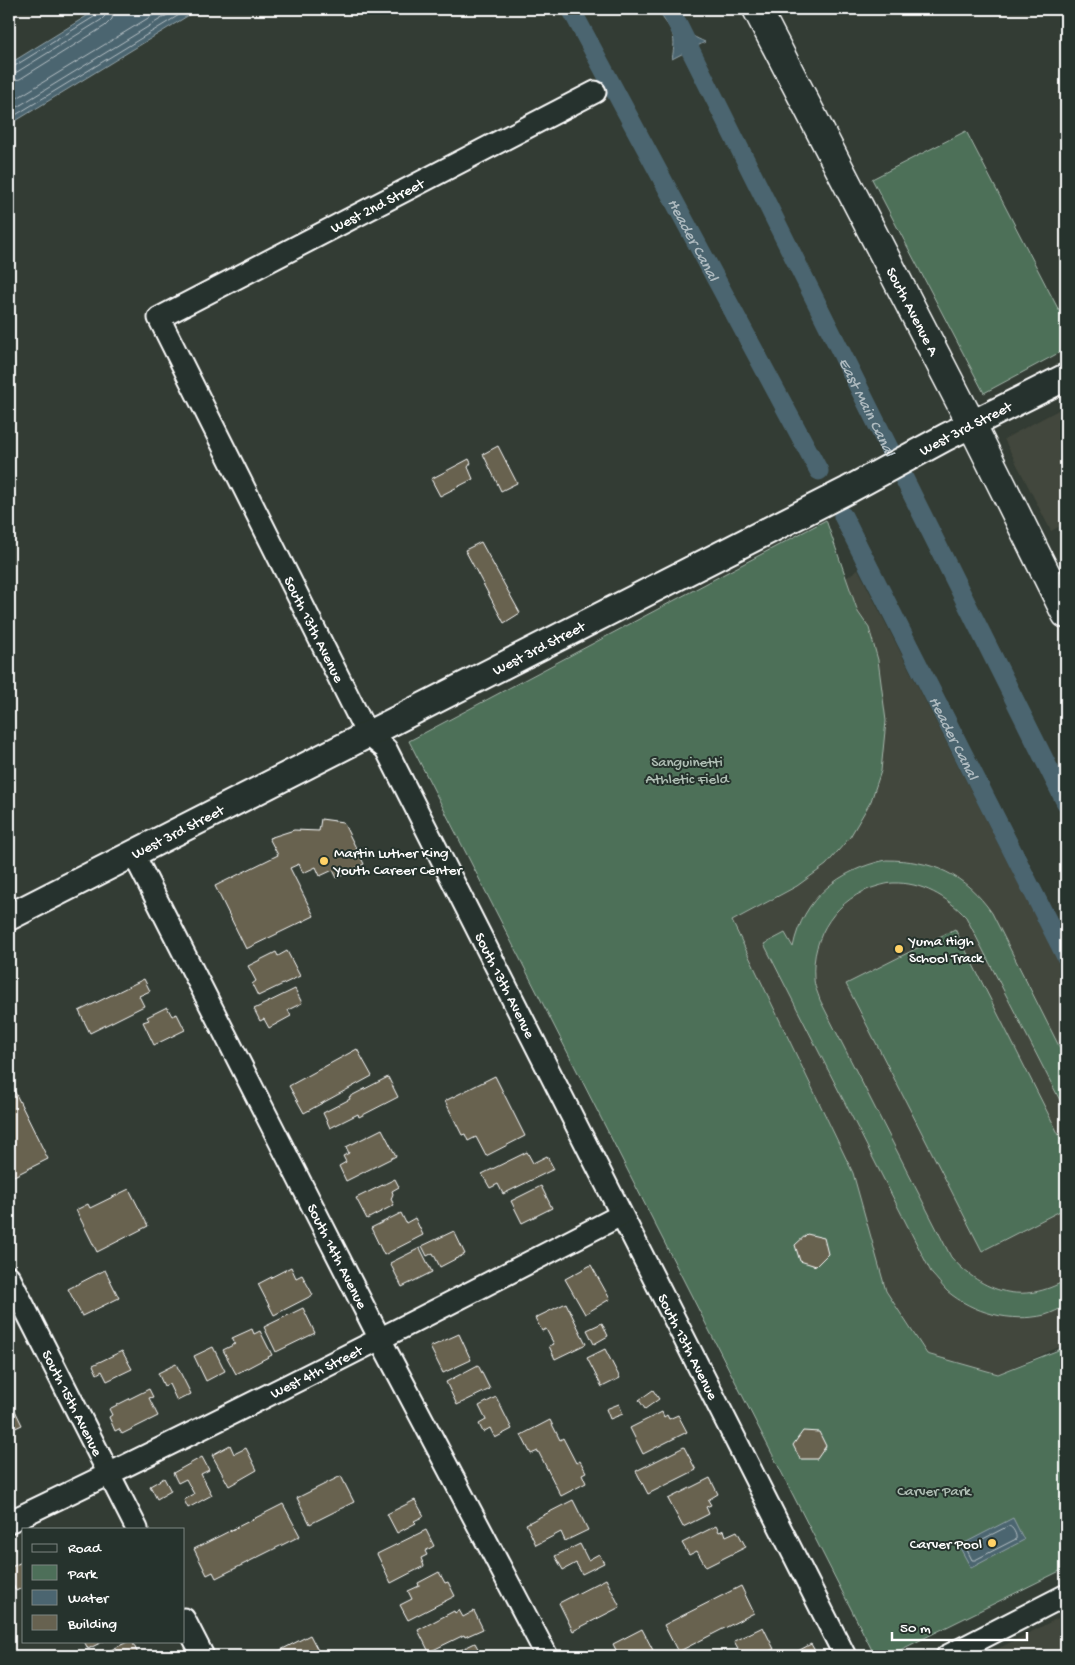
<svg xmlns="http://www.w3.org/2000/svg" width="1075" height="1665" font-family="'Gochi Hand',sans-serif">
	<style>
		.built { fill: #43473c }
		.green { fill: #4d6f59; stroke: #a6b7ac }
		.water { fill: #4b6570; stroke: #93a3a9 }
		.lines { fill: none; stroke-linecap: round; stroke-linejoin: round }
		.shore { stroke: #b7c1c6; stroke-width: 1 }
		.canal { stroke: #4b6570; stroke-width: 19 }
		.building { fill: #676250; stroke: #fff }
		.minor-casing { stroke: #fff; stroke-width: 25 }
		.tertiary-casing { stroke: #fff; stroke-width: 30 }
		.secondary-casing { stroke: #fff; stroke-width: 31 }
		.minor { stroke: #26332d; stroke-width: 21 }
		.tertiary { stroke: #26332d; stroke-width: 26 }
		.secondary { stroke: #26332d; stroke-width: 28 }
		.poi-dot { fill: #ffd166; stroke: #26332d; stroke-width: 2 }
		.labels { text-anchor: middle; stroke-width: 4; stroke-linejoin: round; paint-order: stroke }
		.street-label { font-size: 15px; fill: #fff; stroke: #26332d }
		.park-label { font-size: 15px; fill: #afbeb4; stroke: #26332d }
		.poi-label { font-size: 15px; fill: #fff; stroke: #26332d; text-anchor: start }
		.water-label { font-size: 16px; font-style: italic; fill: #aebabf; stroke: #26332d }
	</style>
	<rect width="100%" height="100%" fill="#333c34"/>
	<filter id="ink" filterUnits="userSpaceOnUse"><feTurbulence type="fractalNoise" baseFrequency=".02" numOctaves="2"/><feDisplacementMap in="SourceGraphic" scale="10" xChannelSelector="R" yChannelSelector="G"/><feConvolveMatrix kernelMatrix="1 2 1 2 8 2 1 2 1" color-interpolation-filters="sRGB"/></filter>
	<g filter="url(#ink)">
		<path class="built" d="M1066 406V523L1051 531 1004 439Z
			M858 569 1066 977V1344L998 1374 927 1354 886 1291 853 1173 732 921 797 886 869 628 858 612 846 578Z
			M1066 1614V1656H984Z"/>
		<path class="green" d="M966 131 1066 324V349L984 393 872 179Z
			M826 520 858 612 869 628 878 660 886 721 881 771 871 801 850 837 826 865 797 886 732 921 853 1173 886 1291 927 1354 998 1374 1066 1347V1568L888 1656H879L874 1654 409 741Z
			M886 860C932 860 965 874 992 913L1066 1060V1112L966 917C947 897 922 882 893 883 888 883 882 885 878 886 837 897 811 936 814 978 814 986 818 993 820 1000L951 1257C983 1293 1023 1305 1066 1280V1306C1059 1309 1052 1313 1045 1315 1011 1323 973 1313 947 1291 942 1286 937 1279 932 1274L764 944 785 933 793 947C803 898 839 870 886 860Z
			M955 929 1066 1149V1208L982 1251 846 984Z"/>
		<path class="water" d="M98 9H199L9 125V64Z
			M654 9H677C683 30 685 33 705 42L672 59C677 33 672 31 657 10Z
			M1013 1518 1024 1540 971 1568 959 1546Z"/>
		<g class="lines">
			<path class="shore" d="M9 68 13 67 97 15 100 9
				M9 74 17 72 101 20 105 16 106 9
				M9 81 20 79 105 26 112 19 114 9
				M9 103 163 9
				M9 112 177 9
				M9 119 189 9
				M1009 1526C1013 1527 1017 1535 1016 1539L975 1560H972L967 1550 968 1547Z"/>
			<g class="canal">
				<path id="s1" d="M571 9 819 471"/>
				<path id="s2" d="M670 9 1066 803"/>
				<path id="s3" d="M843 516 1066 957"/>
			</g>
		</g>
		<path class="building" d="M498 446 517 483 501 491 483 454Z
			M469 459 471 463 468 467 473 479 440 496 431 479Z
			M481 542 520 613 504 623 465 550Z
			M321 819 343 822 364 864 337 878 333 870 320 876 316 867 303 873 299 864 290 868 314 916 246 949 215 886 278 855 269 838 294 830 319 831Z
			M287 951 300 976 258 996 252 984 256 981 248 966 276 952 278 956Z
			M144 979 150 991 139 996 144 1006 90 1033 79 1011Z
			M295 989 302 1003 288 1010 291 1016 269 1028 264 1019 260 1021 254 1009Z
			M167 1007 172 1016 177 1014 185 1030 154 1045 143 1022 149 1020 147 1017Z
			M357 1049 372 1076 304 1113 289 1086Z
			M495 1076 525 1136 486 1156 476 1137 468 1141 465 1134 462 1135 445 1101Z
			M388 1077 398 1097 359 1117 358 1114 330 1128 323 1113 350 1099 349 1097Z
			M9 1080 48 1159 10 1178 9 1176Z
			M382 1129 396 1156 346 1181 339 1166 346 1162 343 1156 349 1153 346 1147Z
			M527 1152 533 1163 547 1156 554 1169 503 1194 498 1184 490 1188 482 1174Z
			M395 1179 399 1187 392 1191 393 1194 391 1199 394 1205 367 1219 356 1198Z
			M541 1186 552 1208 522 1223 511 1201Z
			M129 1189 148 1226 97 1252 76 1210 88 1204 90 1208Z
			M401 1213 406 1223 415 1218 423 1235 384 1255 371 1228Z
			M454 1231 465 1254 440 1267 433 1253 427 1256 422 1246Z
			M807 1234 824 1238 828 1254 816 1266 800 1261 795 1245Z
			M420 1248 432 1272 402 1287 390 1263Z
			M591 1265 610 1299 585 1314 565 1279Z
			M291 1267 296 1278 302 1275 313 1295 274 1315 258 1284Z
			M105 1270 119 1298 82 1316 68 1289Z
			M566 1303 586 1344 555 1359 549 1346 554 1344 546 1329 542 1331 535 1318Z
			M303 1308 315 1333 276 1352 264 1327Z
			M602 1323 608 1336 594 1344 587 1330Z
			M252 1329 254 1334 260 1331 272 1355 236 1374 223 1350 235 1344 232 1338Z
			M459 1334 471 1360 443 1373 430 1347Z
			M213 1347 225 1371 206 1381 194 1356Z
			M605 1349 620 1378 602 1387 587 1358Z
			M122 1351 132 1369 107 1381 102 1371 97 1374 93 1365Z
			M176 1364 191 1394 177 1401 169 1384 164 1386 158 1373Z
			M478 1365 490 1389 457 1405 446 1382Z
			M149 1389 153 1397 149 1398 158 1416 122 1434 119 1429 115 1431 109 1417 112 1415 109 1409Z
			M653 1390 659 1399 645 1409 639 1400Z
			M496 1397 512 1429 495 1438 490 1428 483 1432 479 1424 486 1420 479 1406Z
			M9 1398 22 1425 9 1431Z
			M619 1404 623 1414 610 1419 606 1409Z
			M662 1412 664 1417 667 1415 669 1419 678 1415 687 1432 643 1454 630 1428Z
			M550 1420 560 1440 563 1438 576 1463 580 1461 586 1472 582 1474 586 1483 561 1496 538 1451 531 1454 521 1435Z
			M803 1431 819 1432 826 1446 817 1459H800L793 1445Z
			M230 1445 234 1454 246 1448 257 1470 229 1486 212 1455Z
			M684 1447 696 1470 648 1494 636 1471Z
			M202 1457 209 1470 201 1474 212 1495 188 1508 184 1500 194 1494 186 1479 178 1483 173 1473Z
			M341 1476 354 1502 310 1524 297 1498Z
			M164 1478 171 1491 157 1499 150 1486Z
			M710 1478 718 1494 708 1500 711 1505 706 1507 709 1514 683 1527 668 1499Z
			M415 1500 424 1516 414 1521 416 1523 397 1533 387 1514Z
			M573 1500 588 1530 565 1541 561 1532 536 1545 526 1524Z
			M283 1504 300 1536 216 1578 213 1572 207 1575 194 1549Z
			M716 1526 719 1532 724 1530 726 1536 737 1531 746 1547 706 1567 697 1551 689 1555 682 1543Z
			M426 1530 434 1546 425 1551 427 1555 421 1558 424 1566 391 1583 377 1554Z
			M580 1544 588 1560 599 1554 604 1563 582 1574 576 1563 563 1570 555 1556Z
			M24 1561V1587L16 1591 9 1576V1568Z
			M439 1572 445 1583 448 1582 455 1596 408 1620 400 1605 412 1599 408 1591 419 1586 418 1583Z
			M606 1579 620 1607 573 1631 559 1603Z
			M741 1586 754 1613 678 1652 664 1625Z
			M459 1610 463 1617 474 1611 483 1629 465 1637 464 1635 429 1652 418 1630 454 1611 455 1613Z
			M763 1627 774 1649 760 1656H742L734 1641Z
			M642 1629 656 1656H619L613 1644Z
			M310 1635 321 1656H269Z
			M84 1641H104L88 1649Z
			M129 1641H132L139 1656H99Z
			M475 1643 482 1656H448Z
			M811 1644 818 1656H787L798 1651Z"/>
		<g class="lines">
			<defs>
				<g id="minor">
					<path id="s4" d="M595 92 159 318 367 734 386 749 845 1656"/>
					<path id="s5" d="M133 853 380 1339 547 1656"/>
					<path id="s6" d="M9 1277 137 1529"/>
					<path id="s7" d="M9 1522C215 1424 418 1320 621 1215"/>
					<path d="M184 1619 203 1656"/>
					<path d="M947 1656 1066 1595"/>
				</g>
				<g id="tertiary">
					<path id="s8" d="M9 917 848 490 946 437 1066 377"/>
				</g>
				<g id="secondary">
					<path id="s9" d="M757 9 972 425 1066 614"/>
				</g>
			</defs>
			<use href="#minor" class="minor-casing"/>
			<use href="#tertiary" class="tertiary-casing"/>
			<use href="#secondary" class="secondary-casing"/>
			<use href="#minor" class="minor"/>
			<use href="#tertiary" class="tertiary"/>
			<use href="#secondary" class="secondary"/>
		</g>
	</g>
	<g class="poi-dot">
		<circle cx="324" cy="861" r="5"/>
		<circle cx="899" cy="949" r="5"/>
		<circle cx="992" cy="1543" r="5"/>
	</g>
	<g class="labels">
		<g class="street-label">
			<text transform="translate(377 205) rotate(-27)" y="5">West 2nd Street</text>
			<text dy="5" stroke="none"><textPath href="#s9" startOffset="340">South Avenue A</textPath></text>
			<text dy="5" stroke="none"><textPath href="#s8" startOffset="1074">West 3rd Street</textPath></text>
			<text dy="5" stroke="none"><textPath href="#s4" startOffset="839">South 13th Avenue</textPath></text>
			<text dy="5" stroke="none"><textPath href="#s8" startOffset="594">West 3rd Street</textPath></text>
			<text dy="5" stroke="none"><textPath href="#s8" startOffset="189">West 3rd Street</textPath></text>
			<text dy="5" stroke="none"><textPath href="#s4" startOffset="1245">South 13th Avenue</textPath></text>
			<text dy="5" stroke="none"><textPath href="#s5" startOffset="452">South 14th Avenue</textPath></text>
			<text dy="5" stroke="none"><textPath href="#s4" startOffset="1650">South 13th Avenue</textPath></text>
			<text dy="5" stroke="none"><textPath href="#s7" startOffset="342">West 4th Street</textPath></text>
			<text dy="5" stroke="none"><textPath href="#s6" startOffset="141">South 15th Avenue</textPath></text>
		</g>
		<g class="park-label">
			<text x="687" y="766">Sanguinetti<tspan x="687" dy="17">Athletic Field</tspan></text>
			<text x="934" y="1495">Carver Park</text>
		</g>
		<g class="poi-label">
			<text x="334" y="857">Martin Luther King<tspan x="334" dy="17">Youth Career Center</tspan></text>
			<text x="909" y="945">Yuma High<tspan x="909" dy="17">School Track</tspan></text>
			<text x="982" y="1548" text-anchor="end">Carver Pool</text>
		</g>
		<g class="water-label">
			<text dy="6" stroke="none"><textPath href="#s1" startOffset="261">Header Canal</textPath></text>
			<text dy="6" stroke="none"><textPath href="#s2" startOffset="444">East Main Canal</textPath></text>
			<text dy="6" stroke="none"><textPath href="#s3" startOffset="248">Header Canal</textPath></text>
		</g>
	</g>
	<rect width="1075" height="1665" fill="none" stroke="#26332d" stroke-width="30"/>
	<rect x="15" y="15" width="1045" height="1635" fill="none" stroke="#fff" stroke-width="2" filter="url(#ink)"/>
	<rect x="22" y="1528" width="162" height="115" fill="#26332d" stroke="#7d8581"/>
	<rect x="32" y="1544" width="25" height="8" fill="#26332d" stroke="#7d8581"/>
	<text x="68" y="1552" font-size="15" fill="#ffffff">Road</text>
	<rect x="32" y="1565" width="25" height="15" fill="#4d6f59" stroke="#7d8581"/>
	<text x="68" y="1578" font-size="15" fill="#ffffff">Park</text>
	<rect x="32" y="1590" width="25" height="15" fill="#4b6570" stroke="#7d8581"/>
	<text x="68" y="1602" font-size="15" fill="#ffffff">Water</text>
	<rect x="32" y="1615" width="25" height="15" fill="#676250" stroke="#7d8581"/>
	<text x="68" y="1628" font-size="15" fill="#ffffff">Building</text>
	<path d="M892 1632v8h135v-8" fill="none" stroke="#ffffff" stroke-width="2.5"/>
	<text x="900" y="1632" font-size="15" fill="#ffffff" stroke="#26332d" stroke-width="4" paint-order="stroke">50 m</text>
</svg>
